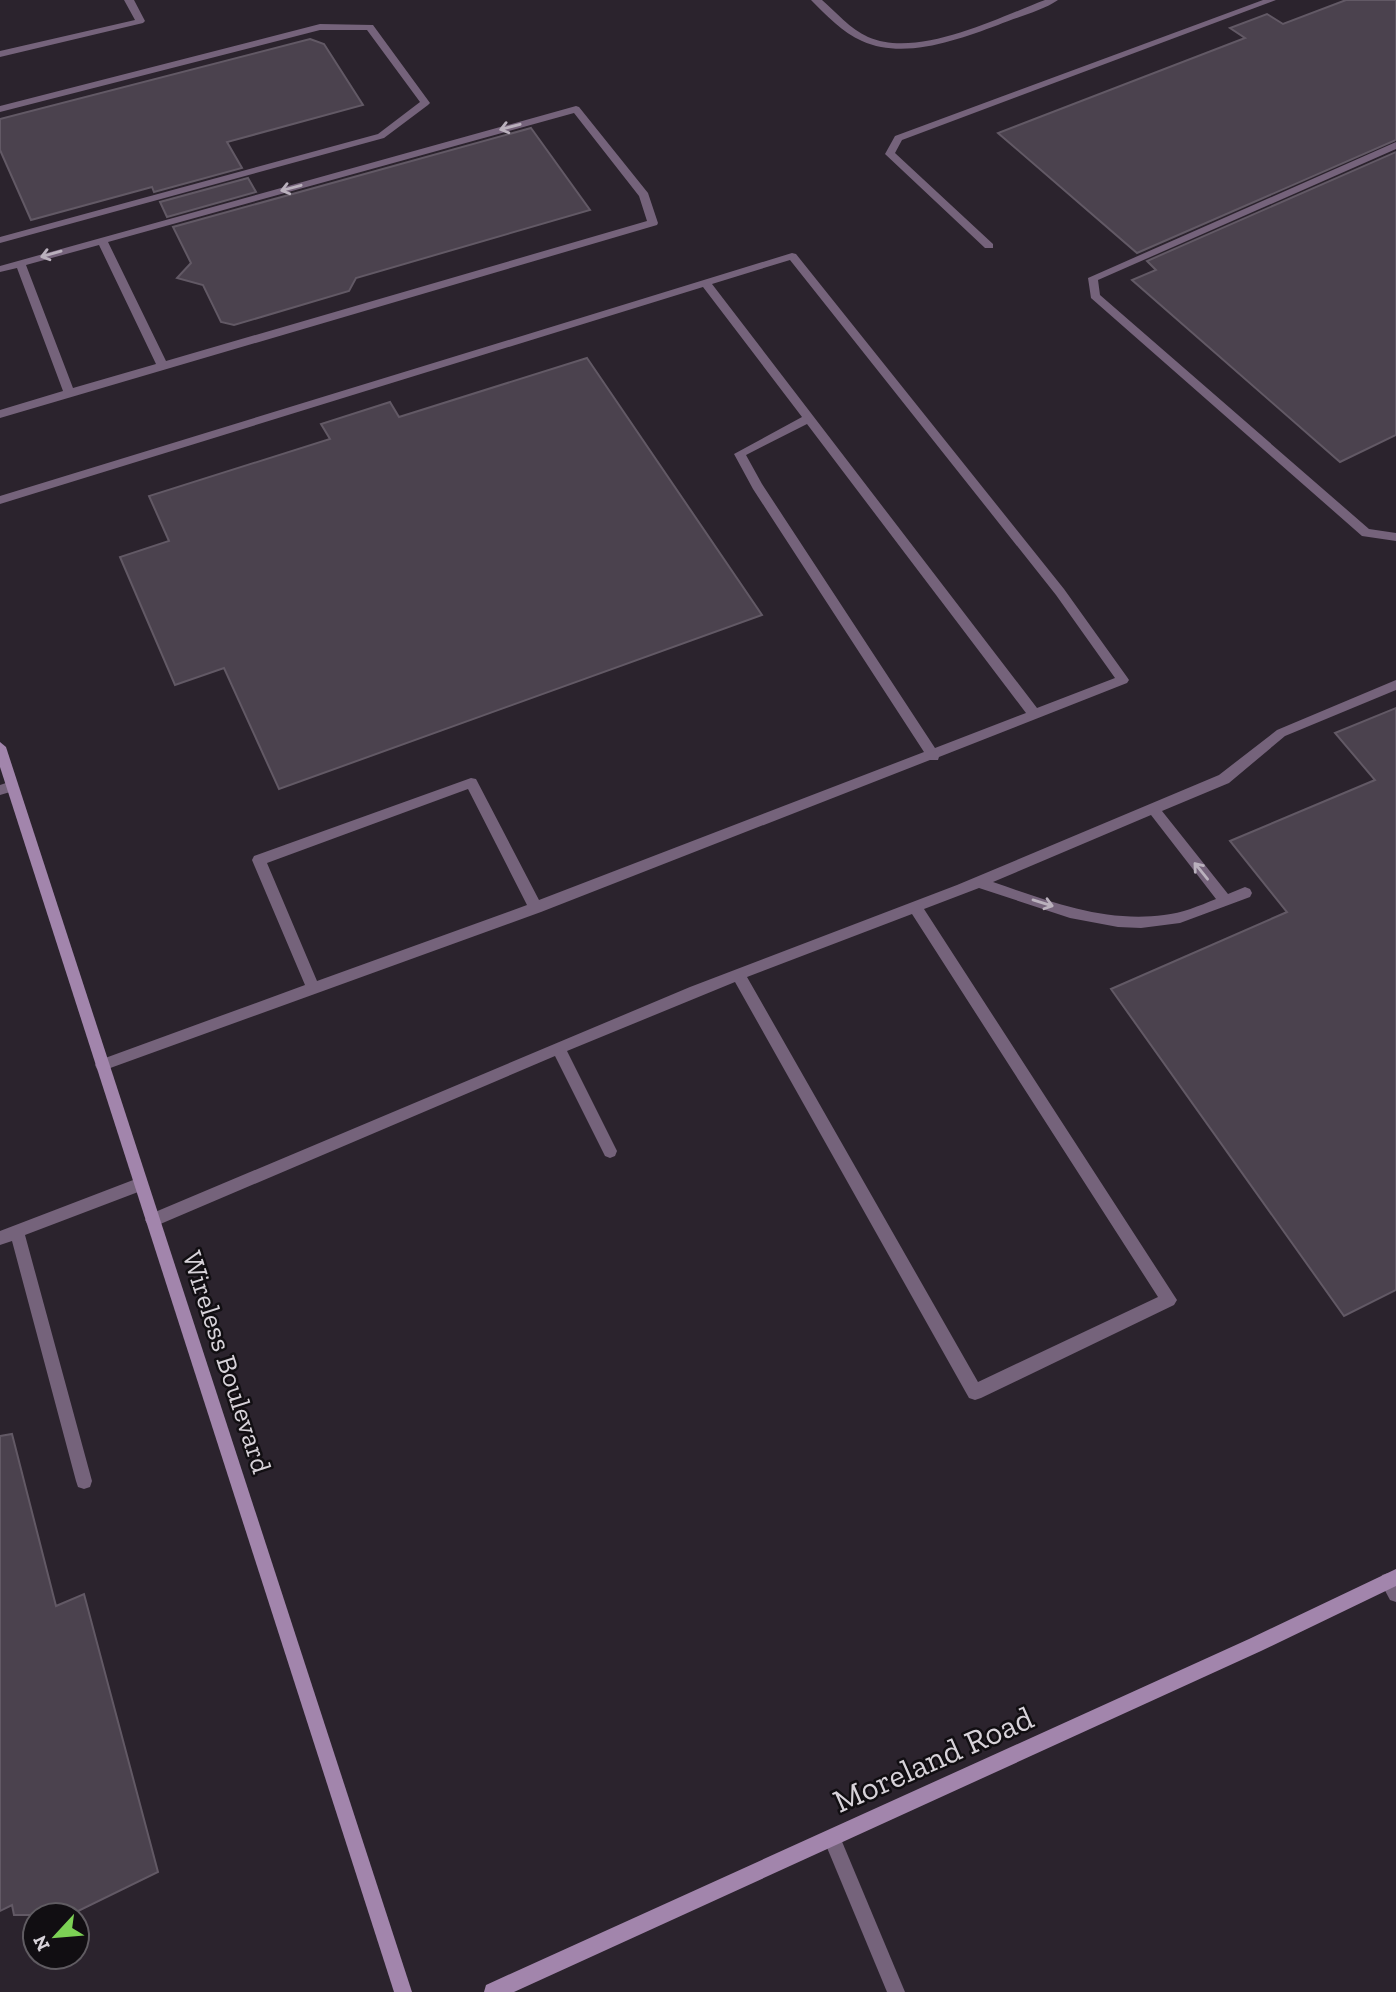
<svg xmlns="http://www.w3.org/2000/svg" width="1396" height="1992" font-family="'Zilla Slab',serif">
  <style>
    .building { fill: #4b424e; stroke: #625965; stroke-width: 2 }
    .lines { fill: none; stroke-linecap: round; stroke-linejoin: round }
    .lane { fill: #75637b; fill-rule: evenodd }
    .secondary { fill: #a285ac; fill-rule: evenodd }
    .oneway { stroke: #bab1bd }
    .labels { text-anchor: middle; dominant-baseline: central; stroke-width: 5; stroke-linejoin: round; paint-order: stroke }
    .street-label { font-size: 28px; fill: #d7d2d9; stroke: #110e12 }
    .near-street-label { font-size: 33px; fill: #d7d2d9; stroke: #110e12 }
  </style>
  <rect width="100%" height="100%" fill="#2b232d"/>
  <g class="building">
    <path d="M1346 0H1396V140L1137 253 998 133 1245 38 1230 28 1267 14 1283 24Z"/>
    <path d="M310 39 324 44 363 105 227 142 242 168 154 192 152 187 31 220 0 150V119Z"/>
    <path d="M531 128 590 210 356 278 349 291 234 325 221 322 203 285 177 278 191 263 173 227Z"/>
    <path d="M1396 152V435L1340 462 1132 280 1156 270 1147 261Z"/>
    <path d="M248 178 256 192 167 217 160 202Z"/>
    <path d="M587 358 762 615 279 789 224 668 175 685 120 557 169 541 149 496 330 439 321 424 390 402 399 417Z"/>
    <path d="M1396 708V1290L1344 1316 1111 989 1287 912 1230 841 1375 780 1335 733Z"/>
    <path d="M12 1434 56 1606 84 1594 158 1872 70 1915H14L12 1905 0 1911V1436Z"/>
  </g>
  <g class="lines">
    <g class="lane">
      <path d="M124 0H134L145 21 143 23 0 57V51L135 20Z"/>
      <path d="M811 0H822C836 12 850 29 868 37 918 59 997 18 1045 0H1058C1042 11 1017 17 998 25 957 40 904 60 862 41 843 33 825 14 811 0Z"/>
      <path d="M1263 0H1276L902 140 895 153 993 244V248H985L885 154 895 136Z"/>
      <path d="M320 24 373 25 430 103 428 105 384 138 0 243V237L378 134 420 102 367 30H320L0 112V106Z"/>
      <path d="M576 106 579 107 648 193 658 223 657 225 0 418V410L63 391 17 268 0 272V266ZM574 113 639 196 647 221 166 361 108 242ZM99 245 156 364 73 388 26 265Z"/>
      <path d="M1396 142V149L1098 280 1100 295 1369 529 1396 533V541L1362 536 1091 298 1088 278Z"/>
      <path d="M792 253 796 254 1064 589 1127 677 1129 680 1127 683 939 757 938 760H930L541 912 102 1071 97 1069 95 1065 97 1061 305 985 252 860 254 856 471 778 476 779 539 900 924 752 753 489 734 454 802 417 703 287 0 504V496ZM790 260 1056 595 1115 678 1037 708 712 284ZM807 424 1026 713 935 748 762 484 746 455ZM468 789 527 905 317 981 267 863Z"/>
      <path d="M1396 680V690L1285 736 1229 783 1162 811 1228 894 1245 887 1250 889 1252 893 1250 897 1180 923 1141 928 1118 927 1070 918 979 888 924 909 1177 1300 1174 1305 981 1398 975 1400 969 1398 735 982 567 1051 617 1151 615 1156 610 1158 605 1156 555 1056 158 1225 153 1227 148 1225 145 1220 148 1215 690 987 957 885 1219 775 1277 730ZM1151 815 1216 899C1199 906 1182 913 1164 915 1105 923 1048 901 993 882ZM912 914 1158 1297 978 1382 747 977Z"/>
      <path d="M12 781 18 786 17 790 0 795V785Z"/>
      <path d="M141 1177 146 1179 148 1184 146 1189 25 1235 92 1481 90 1487 84 1489 78 1487 76 1481 12 1241 0 1245V1231Z"/>
      <path d="M1388 1573 1396 1578V1602L1390 1600 1380 1581 1382 1575Z"/>
      <path d="M832 1829 838 1832 905 1992H887L823 1838 826 1832Z"/>
    </g>
    <g class="secondary">
      <path d="M0 742 6 747 412 1992H394L0 767Z"/>
      <path d="M1396 1569V1586L1261 1651 514 1992H484L486 1985 1249 1639Z"/>
    </g>
  </g>
  <defs><path id="oneway-shaft" d="M-6 0H5M1.5-3L5.5 0L1.5 3" fill="none" stroke-width="1.6" stroke-linecap="round" stroke-linejoin="round" transform="scale(1.75)"/></defs>
  <g class="oneway">
    <use href="#oneway-shaft" transform="translate(510 127) rotate(165)"/>
    <use href="#oneway-shaft" transform="translate(291 188) rotate(165)"/>
    <use href="#oneway-shaft" transform="translate(51 254) rotate(164)"/>
    <use href="#oneway-shaft" transform="translate(1201 871) rotate(-129)"/>
    <use href="#oneway-shaft" transform="translate(1043 903) rotate(17)"/>
  </g>
  <g class="labels">
    <g class="street-label">
      <text transform="translate(227 1362) rotate(72)">Wireless Boulevard</text>
    </g>
    <g class="near-street-label">
      <text transform="translate(933 1759) rotate(-24)">Moreland Road</text>
    </g>
  </g>
  <g transform="translate(56 1936) rotate(244)"><circle r="33" fill="#110e12" stroke="#605c62" stroke-width="2"/>
  <path d="M0-5L12 26L0 18L-12 26Z" fill="#7cd155"/>
  <text y="-10" font-size="19" font-weight="bold" text-anchor="middle" fill="#d7d2d9">N</text>
  </g>
</svg>
